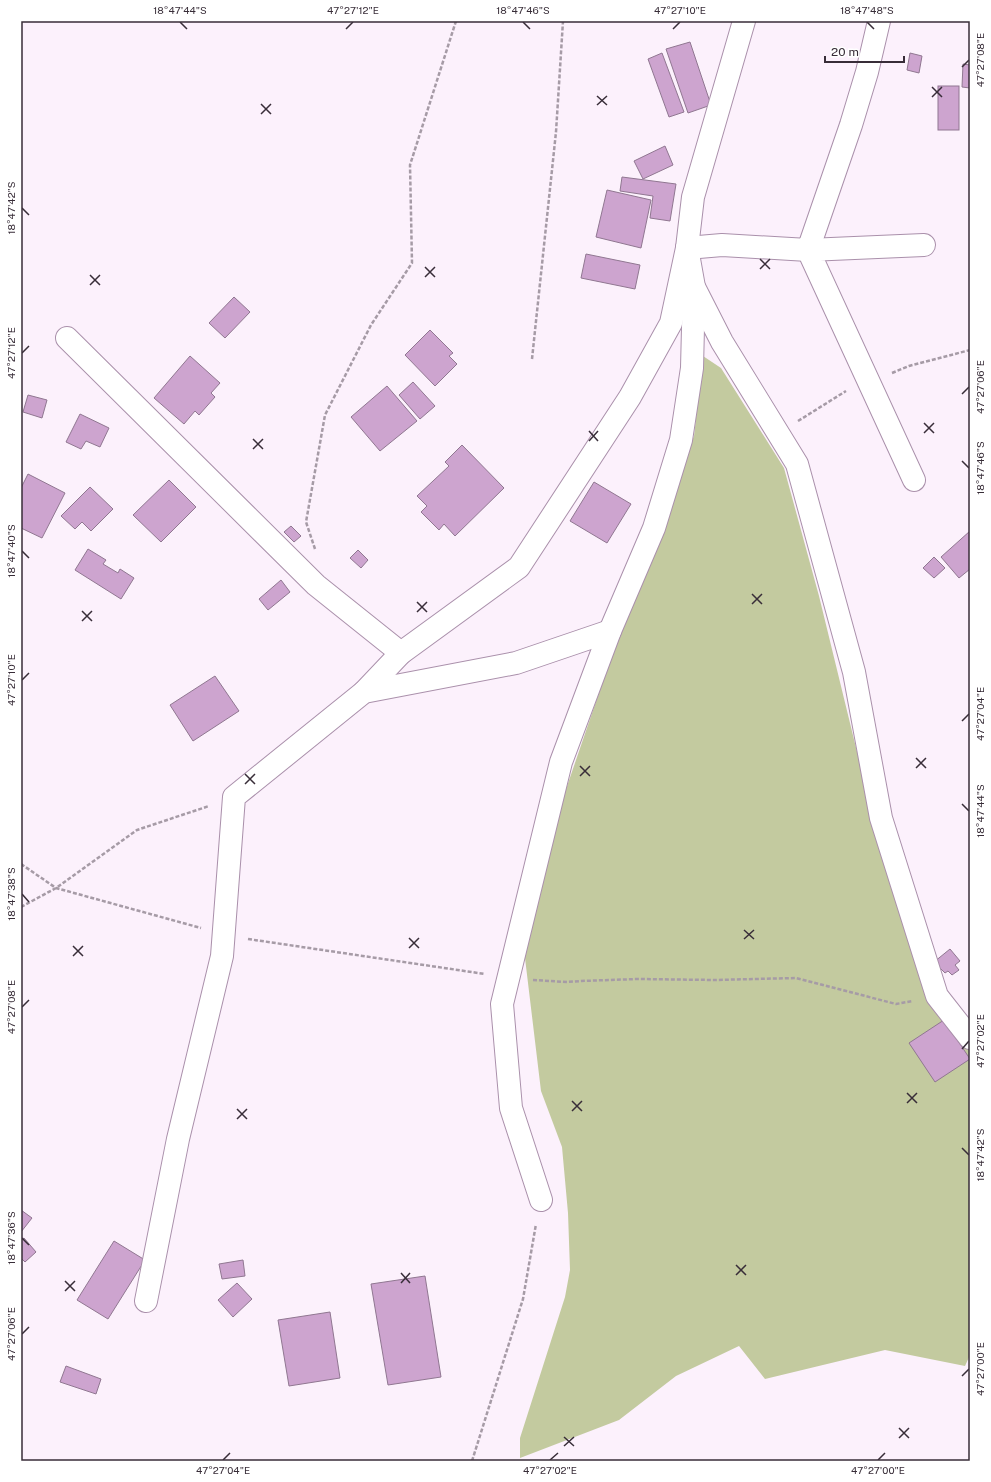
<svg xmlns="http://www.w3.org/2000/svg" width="991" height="1482" font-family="'Public Sans',sans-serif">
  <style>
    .green { fill: #c3ca9f }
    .building { fill: #cda4cf; stroke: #907791 }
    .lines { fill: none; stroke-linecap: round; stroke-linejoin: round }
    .minor-casing { stroke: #aa90ab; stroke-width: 24 }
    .path { stroke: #a69ba6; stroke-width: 2.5; stroke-dasharray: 4 2; stroke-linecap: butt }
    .minor { stroke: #fff; stroke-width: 22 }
    .ticks { fill: none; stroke: #382d38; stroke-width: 1.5 }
    .neatline { fill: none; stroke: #382d38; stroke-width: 1.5 }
    .ticks-label { font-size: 10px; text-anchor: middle; fill: #382d38 }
  </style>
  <rect width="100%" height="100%" fill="#fcf1fc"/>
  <path class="green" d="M703 356 721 368 784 468 819 596 870 805 930 995 970 1050V1355L965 1366 885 1350 765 1379 739 1346 676 1376 619 1420 520 1458V1438L565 1297 570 1270 568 1213 562 1147 541 1091 525 958 526 906 638 579 694 436Z"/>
  <g class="building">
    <path d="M690 42 711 105 688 113 666 49Z"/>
    <path d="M662 53 684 112 669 117 648 59Z"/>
    <path d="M910 53 922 56 919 73 907 70Z"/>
    <path d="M963 64 970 65V88L962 87Z"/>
    <rect x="938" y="86" width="21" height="44"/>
    <path d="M665 146 673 165 643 179 634 161Z"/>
    <path d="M622 177 676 184 670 221 650 218 653 196 620 191Z"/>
    <path d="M607 190 651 200 641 248 596 237Z"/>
    <path d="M586 254 640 265 635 289 581 278Z"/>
    <path d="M234 297 250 312 225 338 209 323Z"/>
    <path d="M430 330 453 353 449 356 457 364 435 386 405 355Z"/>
    <path d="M190 356 220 383 211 393 215 397 199 415 195 411 184 424 154 398Z"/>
    <path d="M413 382 435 406 420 419 399 395Z"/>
    <path d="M387 386 417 421 380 451 351 417Z"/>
    <path d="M28 395 47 400 42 418 23 412Z"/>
    <path d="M80 414 109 428 100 447 86 441 81 449 66 442Z"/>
    <path d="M462 445 504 488 455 536 444 524 439 530 421 512 427 506 417 496 449 466 445 462Z"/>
    <path d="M28 474 65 493 42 538 21 528V488Z"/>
    <path d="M169 480 196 507 161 542 133 515Z"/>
    <path d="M594 482 631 504 607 543 570 521Z"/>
    <path d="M90 487 113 509 91 531 82 522 75 529 61 516Z"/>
    <path d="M291 526 301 536 294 542 284 532Z"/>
    <path d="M970 531V569L959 578 941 557Z"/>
    <path d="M88 549 106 560 103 564 118 573 120 569 134 578 121 599 75 570Z"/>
    <path d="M358 550 368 560 361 568 350 558Z"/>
    <path d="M934 557 945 568 934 578 923 568Z"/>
    <path d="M281 580 290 592 268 610 259 599Z"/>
    <path d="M215 676 239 711 193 741 170 705Z"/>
    <path d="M950 949 960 961 955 965 959 970 952 975 948 971 945 973 934 962Z"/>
    <path d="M944 1020 970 1059 935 1082 909 1043Z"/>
    <path d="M21 1210 32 1218 21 1232Z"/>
    <path d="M24 1238 36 1252 25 1262 21 1258V1240Z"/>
    <path d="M114 1241 145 1260 108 1319 77 1300Z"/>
    <path d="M243 1260 245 1276 222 1279 219 1264Z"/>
    <path d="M425 1276 441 1377 388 1385 371 1284Z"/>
    <path d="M237 1283 252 1299 233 1317 218 1300Z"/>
    <path d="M330 1312 340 1378 289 1386 278 1320Z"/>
    <path d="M66 1366 101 1379 96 1394 60 1382Z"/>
  </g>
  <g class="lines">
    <defs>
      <g id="minor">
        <path d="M687 248 722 245 808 250 851 125 867 72 879 21"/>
        <path d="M695 289 722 342 797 464 854 672 881 818 937 996 970 1038"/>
        <path d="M67 338 316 585 401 653"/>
        <path d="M914 480 808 250 924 245"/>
        <path d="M364 692 401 653 519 567 630 397 671 323 687 248 693 197 744 21"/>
        <path d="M541 1200 511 1108 502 1004 561 762 610 631 654 528 681 440 692 368 694 287 687 248"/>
        <path d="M146 1301 178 1139 222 956 234 797 364 692 516 663 610 631"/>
      </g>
    </defs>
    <use href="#minor" class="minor-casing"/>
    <g class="path">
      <path d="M532 359 556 132 563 21"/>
      <path d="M892 373 909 366 970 350"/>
      <path d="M798 421 846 391"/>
      <path d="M315 549 306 522 325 415 371 325 412 263 410 165 456 21"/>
      <path d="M21 864 56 888 201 928"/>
      <path d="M21 907 56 888 137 830 209 806"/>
      <path d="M248 939 485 974"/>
      <path d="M533 980 567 982 581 981 638 979 715 980 796 978 896 1004 913 1001"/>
      <path d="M472 1461 523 1299 536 1224"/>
    </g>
    <use href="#minor" class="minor"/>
  </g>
  <path class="ticks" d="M180 22 187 29M523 22 530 29M867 22 874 29M346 29 353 22M673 29 680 22M962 67 969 60M932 87 942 97M597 96 607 105M932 97 942 87M261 104 271 114M597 105 607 96M261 114 271 104M22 208 29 215M760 259 770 269M425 267 435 277M760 269 770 259M90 275 100 285M425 277 435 267M90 285 100 275M22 353 29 346M962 394 969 387M924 423 934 433M589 431 598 441M924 433 934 423M253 439 263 449M589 441 598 431M253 449 263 439M962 461 969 468M22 551 29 558M752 594 762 604M417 602 427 612M752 604 762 594M82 611 92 621M417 612 427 602M82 621 92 611M22 680 29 673M962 721 969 714M916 758 926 768M580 766 590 776M916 768 926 758M245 774 255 784M580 776 590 766M245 784 255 774M962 804 969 811M22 894 29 902M744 930 754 939M409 938 419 948M744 939 754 930M73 946 83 956M409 948 419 938M73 956 83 946M22 1007 29 1000M962 1049 969 1041M907 1093 917 1103M572 1101 582 1111M907 1103 917 1093M237 1109 247 1119M572 1111 582 1101M237 1119 247 1109M962 1148 969 1155M22 1238 29 1245M736 1265 746 1275M401 1273 410 1283M736 1275 746 1265M65 1281 75 1291M401 1283 410 1273M65 1291 75 1281M22 1334 29 1327M962 1376 969 1369M899 1428 909 1438M564 1437 574 1446M899 1438 909 1428M564 1446 574 1437M223 1460 230 1453M550 1460 558 1453M878 1460 885 1453"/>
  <rect width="991" height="1482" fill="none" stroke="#ffffff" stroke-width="44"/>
  <path d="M825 56v6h79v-6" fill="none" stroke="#382d38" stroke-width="2"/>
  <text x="831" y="56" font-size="12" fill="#382d38" stroke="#ffffff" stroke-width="3" paint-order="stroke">20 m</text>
  <rect x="22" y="22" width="947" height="1438" class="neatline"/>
  <g class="ticks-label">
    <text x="180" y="14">18°47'44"S</text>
    <text x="353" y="14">47°27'12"E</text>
    <text x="523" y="14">18°47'46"S</text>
    <text x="680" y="14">47°27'10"E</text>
    <text x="867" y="14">18°47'48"S</text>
    <text transform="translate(980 60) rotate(-90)" y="4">47°27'08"E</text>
    <text transform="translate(11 208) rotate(-90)" y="4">18°47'42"S</text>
    <text transform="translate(11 353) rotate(-90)" y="4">47°27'12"E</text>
    <text transform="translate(980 387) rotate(-90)" y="4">47°27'06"E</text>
    <text transform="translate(980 468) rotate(-90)" y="4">18°47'46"S</text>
    <text transform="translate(11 551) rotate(-90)" y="4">18°47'40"S</text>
    <text transform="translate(11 680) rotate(-90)" y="4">47°27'10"E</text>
    <text transform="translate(980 714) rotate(-90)" y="4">47°27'04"E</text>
    <text transform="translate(980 811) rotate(-90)" y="4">18°47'44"S</text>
    <text transform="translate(11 894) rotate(-90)" y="4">18°47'38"S</text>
    <text transform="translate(11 1007) rotate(-90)" y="4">47°27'08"E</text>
    <text transform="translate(980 1041) rotate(-90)" y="4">47°27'02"E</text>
    <text transform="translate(980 1155) rotate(-90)" y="4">18°47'42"S</text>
    <text transform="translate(11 1238) rotate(-90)" y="4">18°47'36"S</text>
    <text transform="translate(11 1334) rotate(-90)" y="4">47°27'06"E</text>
    <text transform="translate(980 1369) rotate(-90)" y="4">47°27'00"E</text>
    <text x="223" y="1474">47°27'04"E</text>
    <text x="550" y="1474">47°27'02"E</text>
    <text x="878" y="1474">47°27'00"E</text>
  </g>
</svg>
